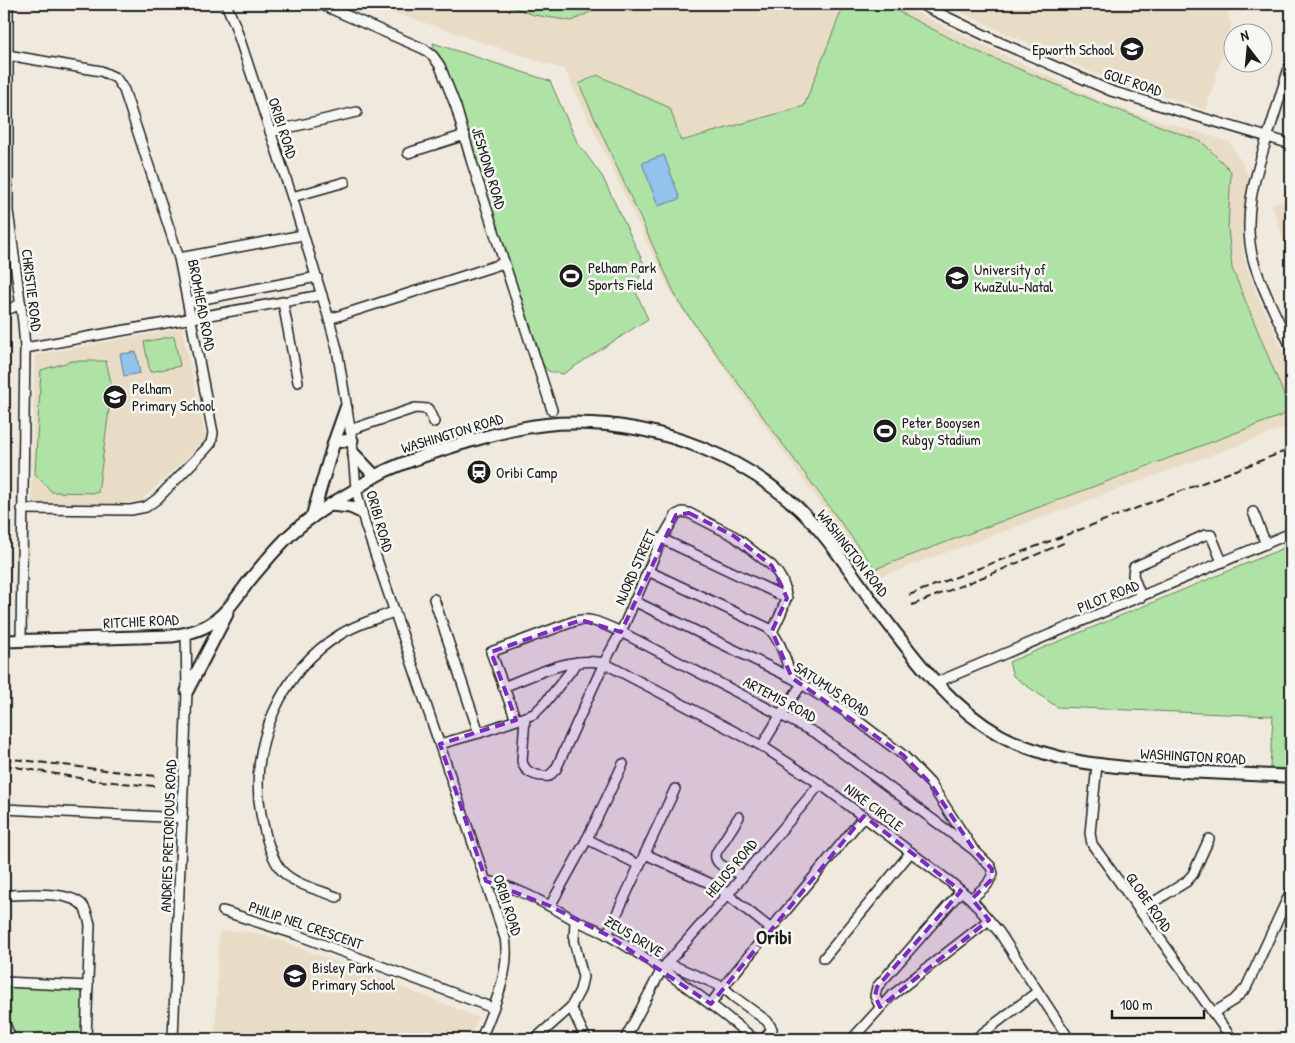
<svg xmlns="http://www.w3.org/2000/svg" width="1295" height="1043" font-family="'Patrick Hand',sans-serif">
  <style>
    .built { fill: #e9dcc6 }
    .green { fill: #aee3a5; stroke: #658060 }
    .water { fill: #91c3ed; stroke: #628099 }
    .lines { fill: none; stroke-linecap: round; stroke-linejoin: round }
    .minor-casing { stroke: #1c1c1c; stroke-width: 12 }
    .major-casing { stroke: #1c1c1c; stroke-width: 15 }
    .minor { stroke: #f6f6f2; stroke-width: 9 }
    .major { stroke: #f6f6f2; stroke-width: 11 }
    .rail { stroke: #1c1c1c; stroke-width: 2; stroke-dasharray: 8 4; stroke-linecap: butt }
    .marked { fill: #7b2cbf; fill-opacity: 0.2; stroke: #7b2cbf; stroke-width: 4; stroke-dasharray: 10 6; stroke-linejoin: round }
    .labels { text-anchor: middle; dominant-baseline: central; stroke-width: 5; stroke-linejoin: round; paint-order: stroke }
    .poi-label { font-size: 15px; fill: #1c1c1c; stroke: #f6f6f2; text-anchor: start }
    .street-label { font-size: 15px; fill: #1c1c1c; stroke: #f6f6f2 }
    .district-label { font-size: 20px; font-weight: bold; fill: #1c1c1c; stroke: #f6f6f2 }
  </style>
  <rect width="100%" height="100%" fill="#f0eade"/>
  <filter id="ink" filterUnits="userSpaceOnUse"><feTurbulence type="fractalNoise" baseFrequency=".02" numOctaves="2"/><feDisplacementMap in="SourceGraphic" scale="10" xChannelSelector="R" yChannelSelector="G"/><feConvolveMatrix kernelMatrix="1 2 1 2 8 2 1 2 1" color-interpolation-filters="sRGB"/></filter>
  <g filter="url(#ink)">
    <g class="built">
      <path d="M368 4H899L983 45 1099 100 1131 112 1230 142 1250 178 1244 210 1242 235 1245 262 1257 294 1291 369V426L874 579 673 297 565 70Z"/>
      <path d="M943 4H1226L1231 26 1206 110 1090 72Z"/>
      <path d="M1291 198V264L1272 204Z"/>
      <path d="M182 328 206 439 139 503 31 506 35 355Z"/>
      <path d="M243 931 267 935 478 1017 470 1039H215L219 932Z"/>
    </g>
    <g class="green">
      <path d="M504 4H606L572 21 534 15Z"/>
      <path d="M844 4H884L967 47 1100 103 1202 142 1231 171 1228 228 1232 268 1291 412 875 569 679 303 579 84 597 75 670 108 681 141 804 106Z"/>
      <path d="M433 43 550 81 577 142 602 176 645 266 634 288 648 319 563 374 548 371 525 339 482 204Z"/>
      <path d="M174 336 180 366 150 372 144 342Z"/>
      <path d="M72 361H106L112 387 98 493 52 492 35 474 41 370Z"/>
      <path d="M1291 545V769L1270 768 1273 716 1057 707 1013 676 1009 662Z"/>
      <path d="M5 987 69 989 81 992 83 995 81 1039H14L4 1014V988Z"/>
    </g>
    <g class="water">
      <path d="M664 155 680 199 658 206 642 163Z"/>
      <path d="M136 352 140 373 124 376 120 354Z"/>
    </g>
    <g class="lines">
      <defs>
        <g id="minor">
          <path d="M8 4V211L23 322 25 348 21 640"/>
          <path d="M226 4 235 25 292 197 329 319 337 349 352 440 356 489 365 524 505 938C511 973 493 1008 481 1039"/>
          <path d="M320 4 424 49 433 56 440 66 456 107 472 163 552 410"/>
          <path d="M920 4 999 42 1111 91 1291 144"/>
          <path d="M7 55 101 71 116 78 124 90 179 258 213 433 211 443 204 451 157 499 146 507 131 510 22 509"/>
          <path d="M1291 62C1283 86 1276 111 1268 135 1255 176 1242 216 1253 259 1260 286 1279 321 1291 347"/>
          <path d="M270 132 357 112"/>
          <path d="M408 153 465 135"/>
          <path d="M292 197 345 182"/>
          <path d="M179 258 303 235"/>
          <path d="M188 302 317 277"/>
          <path d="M283 303 298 382"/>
          <path d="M4 311 21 304"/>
          <path d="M329 319 504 263"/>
          <path d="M25 348 322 295"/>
          <path d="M350 430 415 408 428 409 434 422"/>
          <path d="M1253 512 1266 544"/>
          <path d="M662 539 787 598"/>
          <path d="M648 571 768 628C781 639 786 662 792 678"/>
          <path d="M1141 597 1133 575 1134 567 1205 535H1211L1222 562"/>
          <path d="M434 599 479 733"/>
          <path d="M634 601 792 678 849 714 903 755 930 783 971 846"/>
          <path d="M935 683 1291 533"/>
          <path d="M503 687C535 675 569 656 604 663L762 746 820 784 949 881 971 899 999 932 1069 1039"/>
          <path d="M525 717 522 761C524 773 538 777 549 776L556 769 604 663 621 632 662 539 676 515 682 512 689 513 734 536 772 566C795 591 785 605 772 632"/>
          <path d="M516 720 491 652 575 621C591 616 606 626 621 632L817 734 974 850 991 867 993 874 987 885 971 899"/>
          <path d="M440 744 479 733 534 714 544 704 578 662"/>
          <path d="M762 746 781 714 802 684"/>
          <path d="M1097 765 1090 833 1092 844 1232 1039"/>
          <path d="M4 809 183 818"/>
          <path d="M739 817 716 853C713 866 732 870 742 875"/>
          <path d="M587 839 639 865"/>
          <path d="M645 854 718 887 771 929"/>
          <path d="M486 881C516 886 546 904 573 919 585 925 597 929 608 935 660 965 708 1001 754 1039"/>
          <path d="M4 895C23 895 70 890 83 906 87 911 88 918 90 924L86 1039"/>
          <path d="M337 897C320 890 295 885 282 871 271 859 264 830 261 814 248 747 281 670 341 634 357 624 376 619 393 612"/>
          <path d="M550 906 587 839 623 764"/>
          <path d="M223 911 295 934 493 1008"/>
          <path d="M1139 911 1186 882 1193 874 1209 839"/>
          <path d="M575 920 574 941 583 977 580 990 571 1007 586 1039"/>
          <path d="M607 935 675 789"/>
          <path d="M824 958 911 852"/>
          <path d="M667 963 723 987 734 997 767 1021 772 1029 764 1039"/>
          <path d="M4 982 88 986"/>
          <path d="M711 1004 723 987 864 816"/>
          <path d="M880 1007 875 996 877 987 961 891"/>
          <path d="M1213 1013 1234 1000 1246 988 1291 891"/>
          <path d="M4 1021 11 1039"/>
          <path d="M173 1039 187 691 186 633"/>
          <path d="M535 1039 571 1007"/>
          <path d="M625 1039 662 969 728 894 820 784"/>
          <path d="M852 1039 891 996 989 920"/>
          <path d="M975 1039 1037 992"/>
        </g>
        <g id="major">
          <path d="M334 442 352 440"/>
          <path d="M354 454 375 476"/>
          <path d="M330 505 350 507 361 512"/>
          <path d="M312 517 334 442 346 408"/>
          <path d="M4 641 172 636C216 630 225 613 249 581 263 564 277 547 293 532 311 516 332 503 353 491 362 485 371 478 381 473 408 460 438 451 467 442 501 432 536 423 571 423 660 422 753 458 814 524 839 552 859 584 881 614 916 660 949 706 1000 735 1054 764 1113 767 1173 771 1210 773 1248 774 1285 776L1291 774"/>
          <path d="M187 691 227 614"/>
        </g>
      </defs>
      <use href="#minor" class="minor-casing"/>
      <use href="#major" class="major-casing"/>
      <use href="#minor" class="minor"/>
      <use href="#major" class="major"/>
      <g class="rail">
        <path d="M909 595 1291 449"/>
        <path d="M912 605 1001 570 1066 542"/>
        <path d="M4 758 155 776"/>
        <path d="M4 765 91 780 154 786"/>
      </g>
    </g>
  </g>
  <path class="marked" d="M689 513 734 536 772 566 787 598 772 631 792 678 903 755 930 783 974 850 992 869 991 880 972 899 989 920 880 1007 875 996 877 987 961 891 864 816 711 1004 607 935 550 906 486 881 440 744 516 720 491 652 581 620 621 632 676 515Z"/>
  <defs>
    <symbol id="school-disc" viewBox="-11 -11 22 22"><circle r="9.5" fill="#1c1c1c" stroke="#f6f6f2"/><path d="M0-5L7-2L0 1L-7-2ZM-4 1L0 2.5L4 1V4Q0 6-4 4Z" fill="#fff"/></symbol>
    <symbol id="stadium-disc" viewBox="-11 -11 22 22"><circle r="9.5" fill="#1c1c1c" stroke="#f6f6f2"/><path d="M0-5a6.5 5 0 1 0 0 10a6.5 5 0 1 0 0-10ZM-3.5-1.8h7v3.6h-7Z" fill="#fff"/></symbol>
    <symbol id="university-disc" viewBox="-11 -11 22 22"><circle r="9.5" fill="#1c1c1c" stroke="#f6f6f2"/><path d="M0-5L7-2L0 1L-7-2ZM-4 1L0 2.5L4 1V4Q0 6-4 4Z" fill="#fff"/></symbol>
    <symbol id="station-disc" viewBox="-11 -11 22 22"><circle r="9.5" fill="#1c1c1c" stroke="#f6f6f2"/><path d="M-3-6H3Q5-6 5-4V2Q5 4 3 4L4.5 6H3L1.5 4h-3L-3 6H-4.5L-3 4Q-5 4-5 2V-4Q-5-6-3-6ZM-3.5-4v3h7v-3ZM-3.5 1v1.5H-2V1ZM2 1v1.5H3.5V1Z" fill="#fff"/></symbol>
  </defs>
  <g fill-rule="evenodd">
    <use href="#school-disc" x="1118" y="35" width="28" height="28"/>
    <use href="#stadium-disc" x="557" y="262" width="28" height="28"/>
    <use href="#university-disc" x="943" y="264" width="28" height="28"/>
    <use href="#school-disc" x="101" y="383" width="28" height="28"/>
    <use href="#stadium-disc" x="871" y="417" width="28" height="28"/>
    <use href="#station-disc" x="465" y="458" width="28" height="28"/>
    <use href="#school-disc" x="281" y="962" width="28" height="28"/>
  </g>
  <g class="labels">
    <g class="poi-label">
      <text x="1114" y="49" text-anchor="end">Epworth School</text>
      <text x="588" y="267">Pelham Park<tspan x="588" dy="17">Sports Field</tspan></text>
      <text x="974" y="269">University of<tspan x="974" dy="17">KwaZulu-Natal</tspan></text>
      <text x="132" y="388">Pelham<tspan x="132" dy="17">Primary School</tspan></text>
      <text x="902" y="422">Peter Booysen<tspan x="902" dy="17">Rubgy Stadium</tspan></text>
      <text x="496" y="472">Oribi Camp</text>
      <text x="312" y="967">Bisley Park<tspan x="312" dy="17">Primary School</tspan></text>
    </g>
    <g class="street-label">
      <text transform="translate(1133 82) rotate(18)">GOLF ROAD</text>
      <text transform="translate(283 128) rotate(72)">ORIBI ROAD</text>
      <text transform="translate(489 168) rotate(73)">JESMOND ROAD</text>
      <text transform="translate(32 290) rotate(83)">CHRISTIE ROAD</text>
      <text transform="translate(202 305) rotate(79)">BROMHEAD ROAD</text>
      <text transform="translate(452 433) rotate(-17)">WASHINGTON ROAD</text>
      <text transform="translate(380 521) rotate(74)">ORIBI ROAD</text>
      <text transform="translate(853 553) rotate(52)">WASHINGTON ROAD</text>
      <text transform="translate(635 567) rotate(-66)">NJORD STREET</text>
      <text transform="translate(1108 596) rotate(-22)">PILOT ROAD</text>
      <text transform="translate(141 621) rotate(-3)">RITCHIE ROAD</text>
      <text transform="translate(832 689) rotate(33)">SATUMUS ROAD</text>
      <text transform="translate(780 699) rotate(28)">ARTEMIS ROAD</text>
      <text transform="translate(1193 756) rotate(3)">WASHINGTON ROAD</text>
      <text transform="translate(874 807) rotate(37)">NIKE CIRCLE</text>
      <text transform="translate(168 836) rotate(-88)">ANDRIES PRETORIOUS ROAD</text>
      <text transform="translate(731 868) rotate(-50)">HELIOS ROAD</text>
      <text transform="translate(1149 902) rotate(55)">GLOBE ROAD</text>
      <text transform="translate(508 905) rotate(72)">ORIBI ROAD</text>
      <text transform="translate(306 925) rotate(19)">PHILIP NEL CRESCENT</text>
      <text transform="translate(634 936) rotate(31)">ZEUS DRIVE</text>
    </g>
    <g class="district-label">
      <text x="774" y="936">Oribi</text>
    </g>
  </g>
  <rect width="1295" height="1043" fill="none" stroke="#f6f6f2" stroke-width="20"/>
  <rect x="10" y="10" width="1275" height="1023" fill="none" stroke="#1c1c1c" stroke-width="2" filter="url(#ink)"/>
  <g transform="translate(1248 48) rotate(344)"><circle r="24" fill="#f6f6f2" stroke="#9f9f9c"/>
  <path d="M0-4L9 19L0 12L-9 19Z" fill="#1c1c1c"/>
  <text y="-8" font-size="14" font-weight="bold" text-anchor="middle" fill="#1c1c1c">N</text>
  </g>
  <path d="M1112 1010v8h92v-8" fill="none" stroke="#1c1c1c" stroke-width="2.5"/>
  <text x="1120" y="1010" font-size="15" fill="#1c1c1c" stroke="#f6f6f2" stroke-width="4" paint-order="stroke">100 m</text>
</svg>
